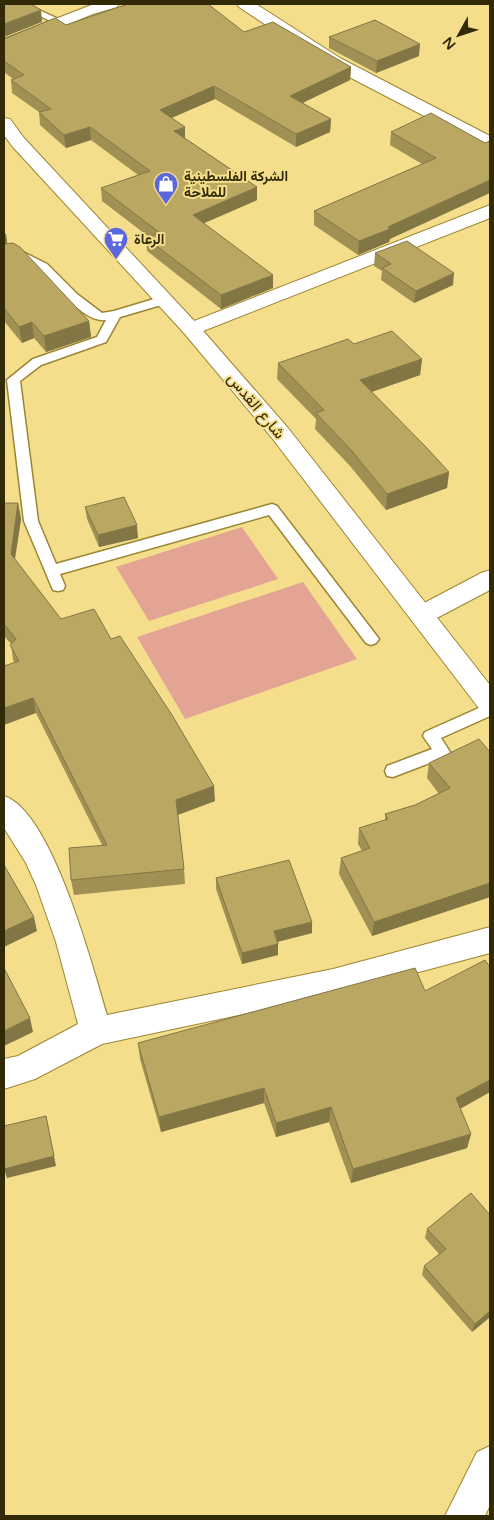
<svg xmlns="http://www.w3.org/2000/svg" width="494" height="1520" font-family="'Varela Round',Vazirmatn,sans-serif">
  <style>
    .green { fill: #e3a494 }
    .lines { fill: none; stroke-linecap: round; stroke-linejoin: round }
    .lane-casing { stroke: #9b8633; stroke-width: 3 }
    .street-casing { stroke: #9b8633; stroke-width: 2 }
    .secondary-casing { stroke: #9b8633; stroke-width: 2 }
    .lane { fill: #fff; fill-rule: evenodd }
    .street { fill: #fff; fill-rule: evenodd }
    .secondary { fill: #fff; fill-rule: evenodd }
    .wall { fill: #a09054 }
    .shaded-wall { fill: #827645 }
    .building { fill: #baa862; stroke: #827645 }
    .labels { text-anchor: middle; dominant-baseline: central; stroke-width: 4; stroke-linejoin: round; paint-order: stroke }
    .far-poi-label { font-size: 14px; font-weight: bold; fill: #322906; stroke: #f4de8c; text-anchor: start }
    .street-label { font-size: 16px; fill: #322906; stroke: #f4de8c }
  </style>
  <rect width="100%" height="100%" fill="#f4de8c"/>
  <g class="green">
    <path d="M242 527 278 579 149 621 116 567Z"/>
    <path d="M303 582 357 659 185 719 137 637Z"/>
  </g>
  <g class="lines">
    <defs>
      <g id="lane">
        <path d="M14 4H26L65 22 63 24H57Z"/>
        <path d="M17 249 47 264 77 294 102 313 114 311 164 296 170 300 168 303 120 317 106 342 41 365 20 381 38 521 56 564 272 504 277 506 376 635 379 639 376 643 371 645 366 643 269 515 60 574 65 586 63 590 58 591 53 590 24 521 7 380 33 359 97 337 106 320C82 323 57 284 39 270 33 265 23 261 15 257L4 259V253Z"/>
        <path d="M490 703V716L441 738 450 752 448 756 393 777 387 776 385 771 387 766 432 749 423 736 425 732Z"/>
      </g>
      <g id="street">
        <path d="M94 4H119L117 7 93 14 4 50V39Z"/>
        <path d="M237 4H256L340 58 490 136V148L484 147 328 66 239 7Z"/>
        <path d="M490 205V218L198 333 191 335 184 333 181 329 184 325Z"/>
        <path d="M490 570V590L431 621 422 624 413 621 409 615 413 609 481 573Z"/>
        <path d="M4 796C52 811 93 968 107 1015L333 969 490 927V953L333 995 102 1044 35 1079 4 1089V1059L18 1056 78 1024 56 942 36 885 26 863 4 828Z"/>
        <path d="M490 1446V1505L485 1516H445L477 1452Z"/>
      </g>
      <path id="secondary" d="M4 118 10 119 24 138 198 325 288 428 490 685V714L481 711 272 438 184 333 12 146 4 135Z"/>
    </defs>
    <use href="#lane" class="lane-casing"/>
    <use href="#street" class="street-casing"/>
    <use href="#secondary" class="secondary-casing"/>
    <use href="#lane" class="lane"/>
    <use href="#street" class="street"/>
    <use href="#secondary" class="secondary"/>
  </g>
  <g class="wall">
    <path d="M66 25 244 32 351 67 350 80 302 103 331 119 330 132 296 147 215 99 171 118 185 138 257 187V200L204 223 273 288 221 309 147 251 146 238 149 237 102 201 101 188 138 175 91 140 66 148 40 125 39 112 12 93 11 80 13 79 4 72V39Z"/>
    <path d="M329 37 419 56 376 73 329 48Z"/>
    <path d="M391 132 485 143 390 239 389 242 358 255 314 225V211L422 164 390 145Z"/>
    <path d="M4 232 6 234 7 244 89 321 91 337 46 352 34 338 22 343 4 321Z"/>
    <path d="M375 253 453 285 414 303 381 280 382 271 374 266Z"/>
    <path d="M354 344 422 359 420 375 372 392 449 472 447 488 386 510 350 466 315 429 316 419 277 379 278 363Z"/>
    <path d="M4 503H18L21 519 15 559 61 619 111 639 215 801 178 815 184 869 185 884 74 895 71 880 102 845 36 713 13 660 11 644 4 636Z"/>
    <path d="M85 507 138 538 99 547 87 519Z"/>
    <path d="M490 752V897L372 936 339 874 341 858 362 851 358 844 359 828 385 821V814L415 805 439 794 427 778 429 763Z"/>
    <path d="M216 878 312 933 277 942 278 944V955L242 964 216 889Z"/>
    <path d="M490 967V1092L460 1109 471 1134 467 1148 351 1183 329 1122 276 1137 264 1103 161 1132 140 1059 138 1043 425 991Z"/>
    <path d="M471 1193 490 1317 472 1332 422 1275 424 1266 439 1254 425 1238 427 1229Z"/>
  </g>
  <g class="shaded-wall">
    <path d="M41 10 42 22 4 37V24Z"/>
    <path d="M420 44 419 56 376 73 377 61Z"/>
    <path d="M351 67 350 80 290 109V96Z"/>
    <path d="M214 86 215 99 160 123V110Z"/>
    <path d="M331 119 330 132 296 147V134Z"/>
    <path d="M90 127 91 140 66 148 64 135Z"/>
    <path d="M185 127V140L174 131Z"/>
    <path d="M490 180V193L390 239 389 242 358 255 359 241 388 227Z"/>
    <path d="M257 187V200L193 228V215Z"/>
    <path d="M6 234 8 250 4 251V235Z"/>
    <path d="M454 273 453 285 414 303 416 291Z"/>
    <path d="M273 275V288L221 309V295Z"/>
    <path d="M89 321 91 337 46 352 44 336Z"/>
    <path d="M32 322 34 338 22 343 19 327Z"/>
    <path d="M422 359 420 375 359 396 360 380Z"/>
    <path d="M449 472 447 488 386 510 387 494Z"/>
    <path d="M18 503 21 519 13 570 11 554Z"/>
    <path d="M137 525 138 538 99 547 98 535Z"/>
    <path d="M33 698 36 713 4 725V708Z"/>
    <path d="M214 786 215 801 177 815 176 800Z"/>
    <path d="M490 883V897L372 936 374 922Z"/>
    <path d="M34 917 37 931 4 947V931Z"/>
    <path d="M312 922V933L273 943 274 931Z"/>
    <path d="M278 944V955L242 964V953Z"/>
    <path d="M30 1018 33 1032 4 1046V1031Z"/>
    <path d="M490 1080V1092L452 1113 456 1098Z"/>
    <path d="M264 1088V1103L161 1132 159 1117Z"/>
    <path d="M331 1107 329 1122 276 1137V1123Z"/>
    <path d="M46 1116 56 1166 7 1178 4 1169Z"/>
    <path d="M471 1134 467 1148 351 1183 353 1169Z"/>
    <path d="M490 1311V1317L472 1332 475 1324Z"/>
  </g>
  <g class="building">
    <path d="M4 4H31L41 10 4 24Z"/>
    <path d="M128 4H208L244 32 273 22 351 67 290 96 331 119 296 134 214 86 160 110 185 127 174 131 257 187 193 215 273 275 221 295 146 238 160 233 101 188 150 171 90 127 64 135 39 112 51 109 11 80 24 75 4 61V39L55 18 66 25Z"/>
    <path d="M375 20 420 44 377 61 329 37Z"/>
    <path d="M431 113 485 143 490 141V180L388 227 390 229 359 241 314 211 436 158 391 132Z"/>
    <path d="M407 241 454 273 416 291 382 268 391 264 375 253Z"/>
    <path d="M13 243 20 247 89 321 44 336 32 322 19 327 4 308V244Z"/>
    <path d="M392 331 422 359 360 380 426 447 449 472 387 494 351 450 316 413 324 410 278 363 348 339 354 344Z"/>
    <path d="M124 497 137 525 98 535 85 507Z"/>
    <path d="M4 503H18L11 554 61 619 94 609 111 639 120 636 172 715 214 786 176 800 184 869 71 880 69 848 107 845 33 698 4 708V666L19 661 10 645 16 639 4 624Z"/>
    <path d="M479 739 490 752V883L374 922 341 858 370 848 359 828 388 819 385 814 415 805 450 788 429 763Z"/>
    <path d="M289 860 312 922 274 931 278 944 242 953 216 878Z"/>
    <path d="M4 865 34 917 4 931Z"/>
    <path d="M485 960 490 967V1080L456 1098 471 1134 353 1169 331 1107 276 1123 264 1088 159 1117 138 1043 415 968 425 991Z"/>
    <path d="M4 968 30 1018 4 1031Z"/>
    <path d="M46 1116 54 1156 4 1169V1126Z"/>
    <path d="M471 1193 490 1215V1311L475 1324 424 1266 446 1249 427 1229Z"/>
  </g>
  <defs>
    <symbol id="shop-pin" viewBox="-11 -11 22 30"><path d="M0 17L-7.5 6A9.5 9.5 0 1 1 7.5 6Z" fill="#5b67df" stroke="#f4de8c"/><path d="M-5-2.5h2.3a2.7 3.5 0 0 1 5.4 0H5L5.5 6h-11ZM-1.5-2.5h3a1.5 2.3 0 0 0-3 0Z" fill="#fff"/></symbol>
    <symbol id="supermarket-pin" viewBox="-11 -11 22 30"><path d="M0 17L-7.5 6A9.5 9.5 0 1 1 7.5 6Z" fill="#5b67df" stroke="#f4de8c"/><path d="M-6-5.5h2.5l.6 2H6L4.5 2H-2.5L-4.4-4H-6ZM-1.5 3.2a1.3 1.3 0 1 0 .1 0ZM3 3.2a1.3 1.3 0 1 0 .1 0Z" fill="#fff"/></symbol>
  </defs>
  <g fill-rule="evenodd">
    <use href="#shop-pin" x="152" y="170" width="28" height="38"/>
    <use href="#supermarket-pin" x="102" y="225" width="28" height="38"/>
  </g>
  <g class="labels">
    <g class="far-poi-label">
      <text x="184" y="176">الشركة الفلسطينية<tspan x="184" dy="16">للملاحة</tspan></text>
      <text x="134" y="239">الرعاة</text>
    </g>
    <g class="street-label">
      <text transform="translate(256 406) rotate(50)">شارع القدس</text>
    </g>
  </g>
  <rect width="494" height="1520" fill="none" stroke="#322906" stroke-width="10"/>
  <g transform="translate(459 35) rotate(230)" stroke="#f4de8c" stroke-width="4" paint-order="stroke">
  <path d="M0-4L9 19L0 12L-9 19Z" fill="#322906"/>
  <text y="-8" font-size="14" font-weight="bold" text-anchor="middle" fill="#322906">N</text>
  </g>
</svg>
